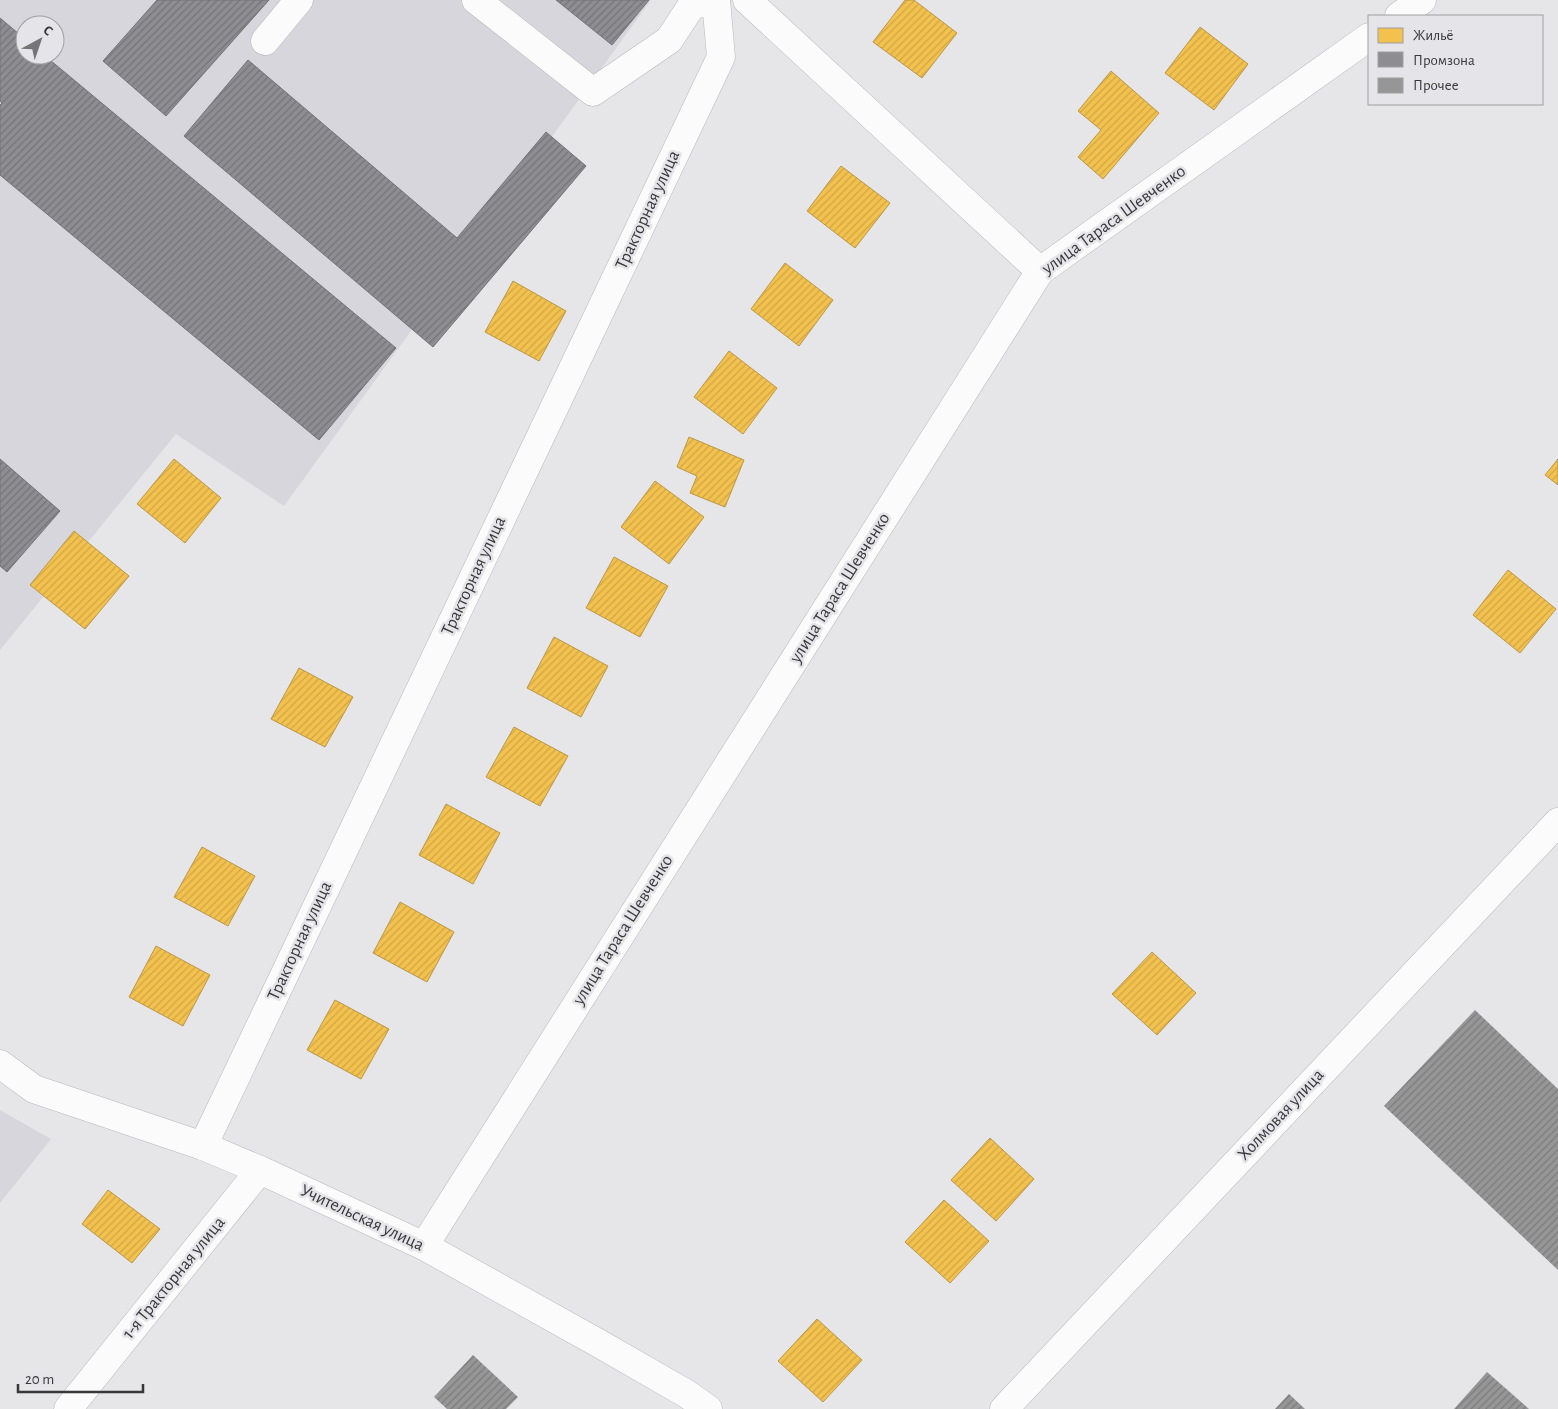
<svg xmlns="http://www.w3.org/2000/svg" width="1558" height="1409" font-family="'Alegreya Sans',sans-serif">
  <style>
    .built { fill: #d8d6dd; fill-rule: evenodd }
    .homes { fill: url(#homes-hatch); stroke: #ba9848 }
    .industry { fill: url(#industry-hatch); stroke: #747377 }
    .building { fill: url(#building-hatch) }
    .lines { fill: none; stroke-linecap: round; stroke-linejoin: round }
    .minor-casing { stroke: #b9b8ba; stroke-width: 29 }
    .minor { stroke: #fbfbfb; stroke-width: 28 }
    .labels { text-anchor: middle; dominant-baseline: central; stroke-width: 5; stroke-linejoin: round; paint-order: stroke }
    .street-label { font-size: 18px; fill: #383739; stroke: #e5e4e8 }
  </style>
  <defs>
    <pattern id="homes-hatch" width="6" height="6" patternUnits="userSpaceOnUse" patternTransform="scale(1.25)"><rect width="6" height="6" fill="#f2c14e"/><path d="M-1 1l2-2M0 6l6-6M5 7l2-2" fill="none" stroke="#d0a645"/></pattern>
    <pattern id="industry-hatch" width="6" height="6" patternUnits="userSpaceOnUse" patternTransform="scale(1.25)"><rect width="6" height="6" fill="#8d8d92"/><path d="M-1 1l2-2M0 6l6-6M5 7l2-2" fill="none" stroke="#747478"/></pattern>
    <pattern id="building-hatch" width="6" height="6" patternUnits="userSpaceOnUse" patternTransform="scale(1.25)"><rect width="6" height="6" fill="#979697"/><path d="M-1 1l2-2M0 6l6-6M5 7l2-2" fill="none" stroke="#7c7b7c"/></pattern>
  </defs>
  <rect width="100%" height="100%" fill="#e6e5e7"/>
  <g class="built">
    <path d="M0 0H651L284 506 176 434 0 650ZM25 25H55V55H25Z"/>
    <path d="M0 1110 51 1139 0 1203Z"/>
  </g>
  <g class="homes">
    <path d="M905 0H914L957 33 922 78 873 42Z"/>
    <path d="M1200 27 1248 64 1214 110 1165 73Z"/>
    <path d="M1111 71 1159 113 1103 179 1078 157 1101 130 1078 111Z"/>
    <path d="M841 166 890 203 855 248 807 211Z"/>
    <path d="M785 263 833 300 799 346 751 309Z"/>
    <path d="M513 281 566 311 539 361 485 332Z"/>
    <path d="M729 351 777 388 743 434 694 397Z"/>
    <path d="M689 437 744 460 725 507 690 493 697 476 677 467Z"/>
    <path d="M174 459 221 498 185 543 137 504Z"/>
    <path d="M1558 459V485L1545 475Z"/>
    <path d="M655 481 704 517 669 564 621 527Z"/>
    <path d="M74 531 129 576 85 629 30 585Z"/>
    <path d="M614 557 668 586 640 637 586 608Z"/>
    <path d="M1508 570 1556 609 1520 653 1473 615Z"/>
    <path d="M554 637 608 666 581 717 527 688Z"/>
    <path d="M299 668 353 697 325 747 271 719Z"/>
    <path d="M514 727 568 756 540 806 486 777Z"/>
    <path d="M446 804 500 833 473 884 419 855Z"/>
    <path d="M202 847 255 876 228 926 174 897Z"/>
    <path d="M400 902 454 932 427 982 373 953Z"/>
    <path d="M156 946 210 975 183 1026 129 997Z"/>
    <path d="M1152 952 1196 993 1157 1035 1112 994Z"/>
    <path d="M335 1000 389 1029 361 1079 307 1050Z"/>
    <path d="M990 1138 1034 1179 996 1221 951 1180Z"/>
    <path d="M108 1190 160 1229 132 1263 82 1224Z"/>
    <path d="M944 1200 989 1241 950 1283 905 1242Z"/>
    <path d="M817 1319 862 1360 823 1402 778 1361Z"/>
  </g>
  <g class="industry">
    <path d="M157 0H269L166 116 103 61Z"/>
    <path d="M556 0H649L612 45Z"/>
    <path d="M0 18 25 39V55H44L396 348 319 440 0 175V105L2 103 0 101Z"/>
    <path d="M248 60 457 238 546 132 586 166 433 347 184 136Z"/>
    <path d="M0 459 60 511 7 572 0 566Z"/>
  </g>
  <g class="building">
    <path d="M1475 1010 1558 1089V1270L1384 1106Z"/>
    <path d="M473 1355 518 1397 506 1409H447L434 1397Z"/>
    <path d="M1487 1372 1529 1409H1454Z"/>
    <path d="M1289 1394 1305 1409H1275Z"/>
  </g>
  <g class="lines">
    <defs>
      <g id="minor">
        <path d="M476 0 593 92 669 40 692 5 716 1"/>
        <path d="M747 0 1040 271"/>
        <path d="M1399 16 1422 0"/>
        <path d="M265 41 299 0"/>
        <path d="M0 1064 34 1089 203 1146 260 1170 424 1246 600 1344 687 1394 708 1409"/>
        <path d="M203 1146 721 57 716 0"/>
        <path d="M424 1246 1040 271 1369 37"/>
        <path d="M68 1409 260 1170"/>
        <path d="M1004 1409 1558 822"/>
      </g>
    </defs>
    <use href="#minor" class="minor-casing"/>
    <use href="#minor" class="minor"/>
  </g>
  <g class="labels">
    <g class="street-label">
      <text transform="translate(648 210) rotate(-65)">Тракторная улица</text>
      <text transform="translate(1114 220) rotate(-36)">улица Тараса Шевченко</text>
      <text transform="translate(474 576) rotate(-65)">Тракторная улица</text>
      <text transform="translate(840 588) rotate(-58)">улица Тараса Шевченко</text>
      <text transform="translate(623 930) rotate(-58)">улица Тараса Шевченко</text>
      <text transform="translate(300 941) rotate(-65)">Тракторная улица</text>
      <text transform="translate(1281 1115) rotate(-47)">Холмовая улица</text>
      <text transform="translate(362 1218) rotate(25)">Учительская улица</text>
      <text transform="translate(174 1278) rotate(-51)">1-я Тракторная улица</text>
    </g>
  </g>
  <rect x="1368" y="15" width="175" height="90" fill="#e5e4e8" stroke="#a09fa2"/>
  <rect x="1378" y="28" width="25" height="15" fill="#f2c14e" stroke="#a09fa2"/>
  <text x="1413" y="40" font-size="15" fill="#383739">Жильё</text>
  <rect x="1378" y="52" width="25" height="15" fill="#8d8d92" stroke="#a09fa2"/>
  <text x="1413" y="65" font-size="15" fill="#383739">Промзона</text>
  <rect x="1378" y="78" width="25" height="15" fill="#979697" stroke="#a09fa2"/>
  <text x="1413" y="90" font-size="15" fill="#383739">Прочее</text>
  <g transform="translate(40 40) rotate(40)"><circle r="24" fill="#e5e4e8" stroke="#a09fa2"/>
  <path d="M0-4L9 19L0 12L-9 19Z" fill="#757476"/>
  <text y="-8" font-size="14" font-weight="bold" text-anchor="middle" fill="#383739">С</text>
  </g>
  <path d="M18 1384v8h125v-8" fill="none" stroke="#383739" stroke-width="2.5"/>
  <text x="25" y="1384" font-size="15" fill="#383739" stroke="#e5e4e8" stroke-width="4" paint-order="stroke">20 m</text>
</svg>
